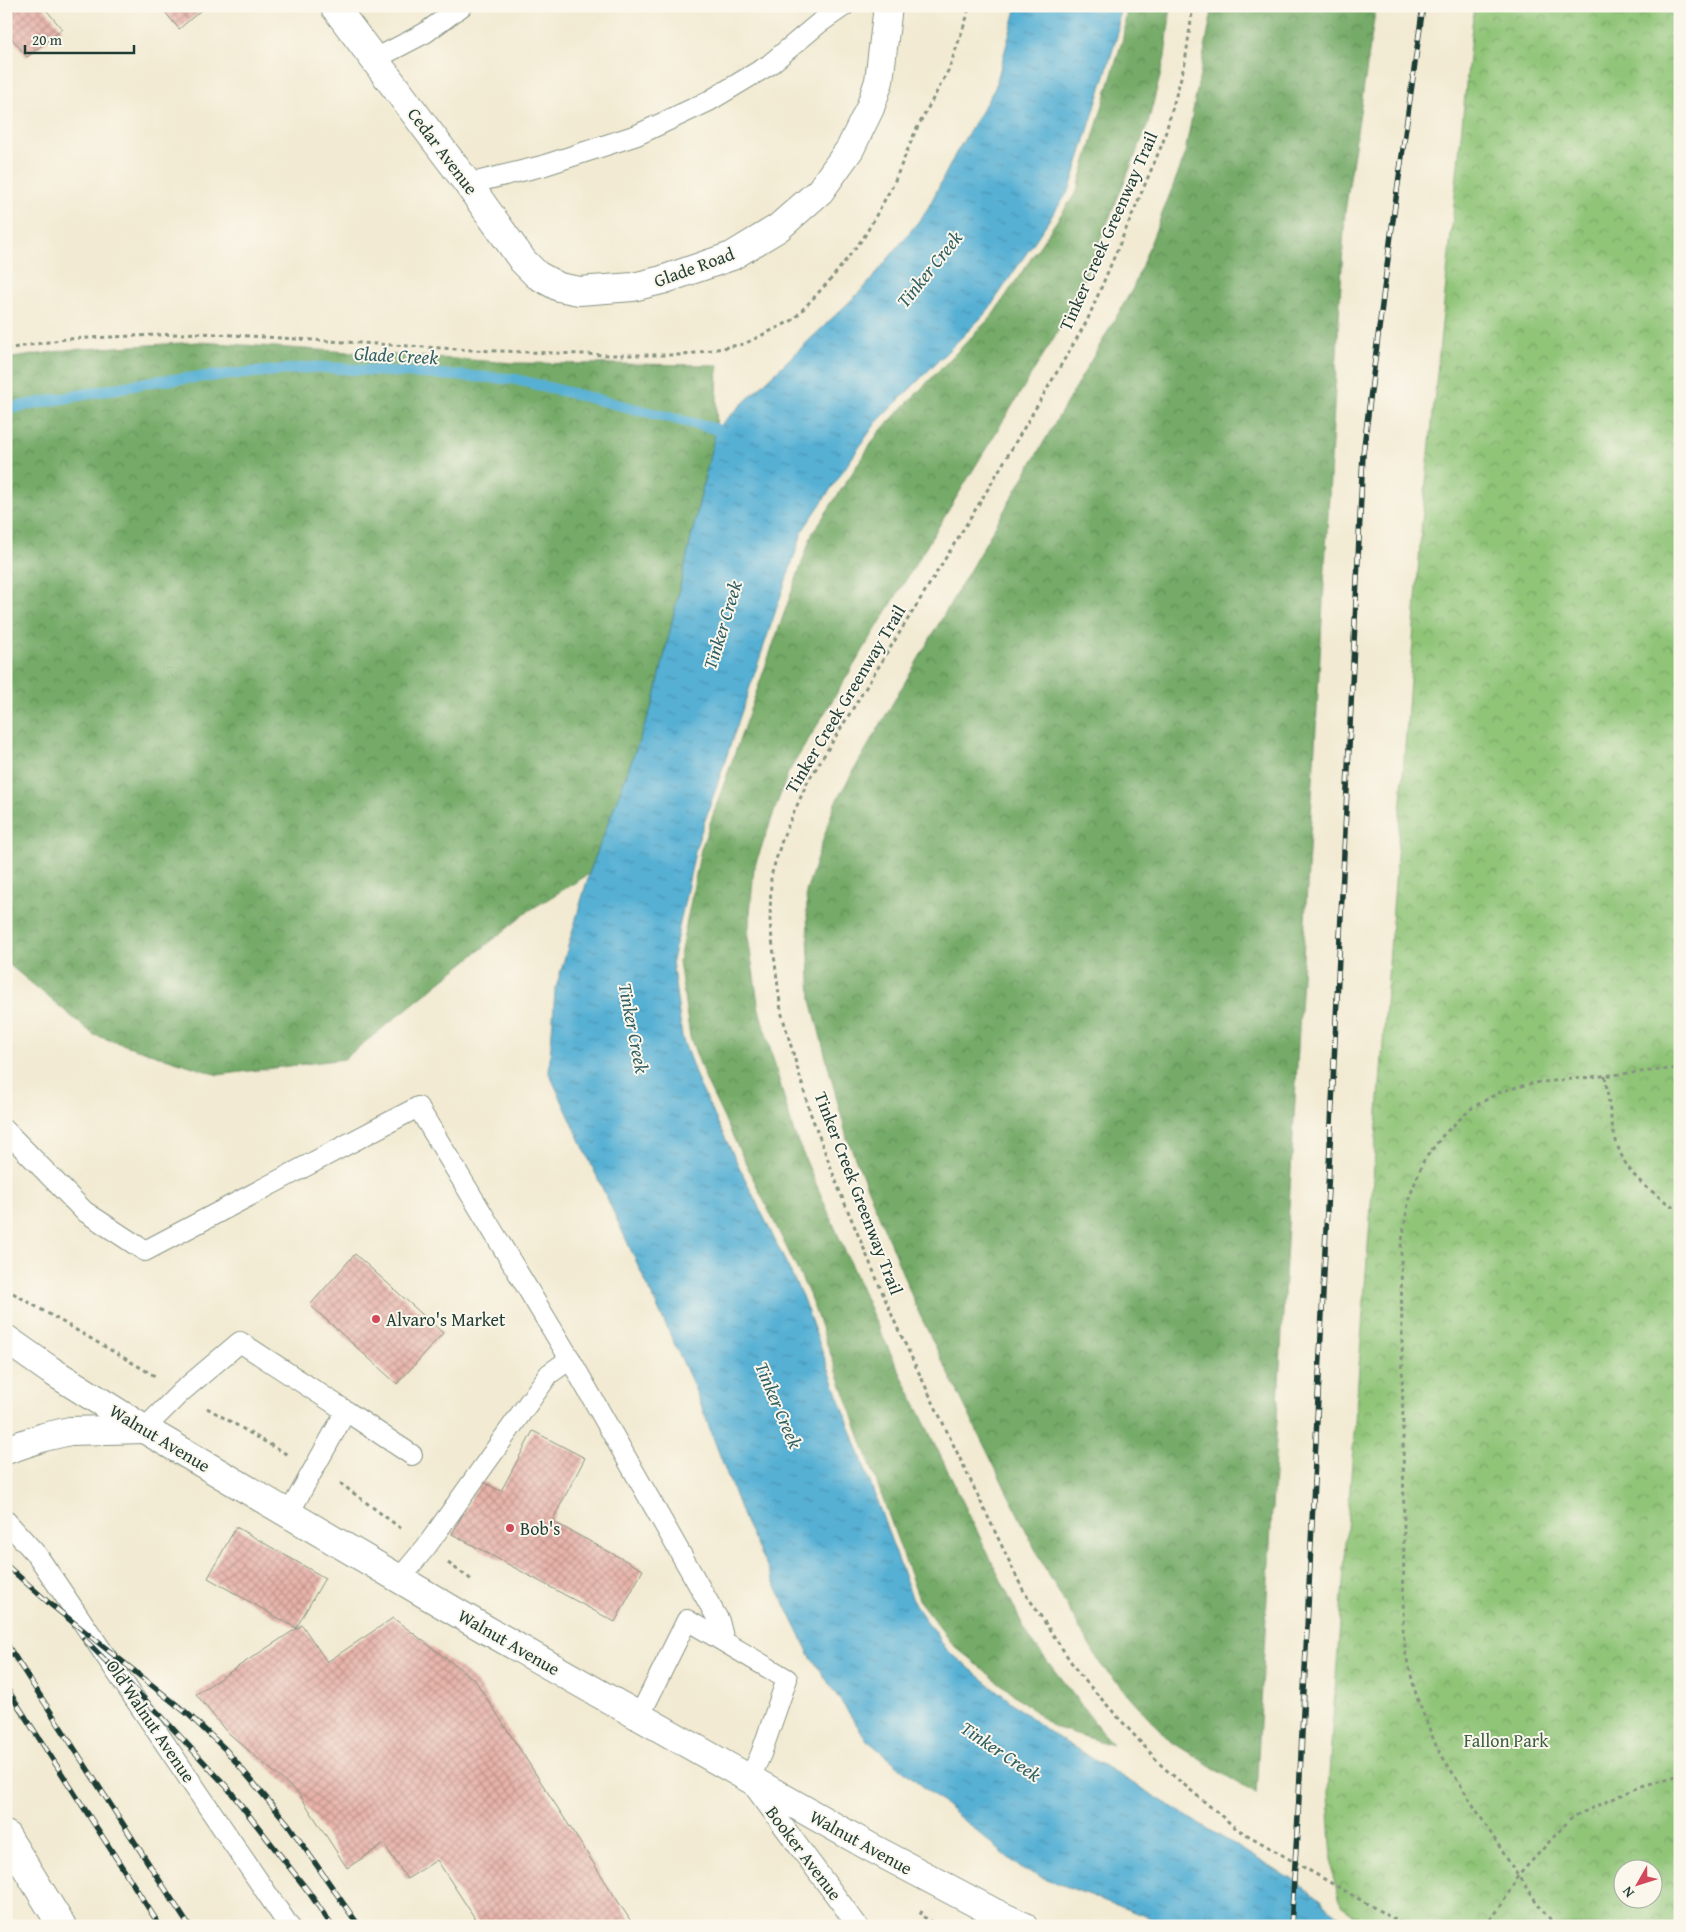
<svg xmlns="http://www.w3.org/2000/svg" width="1686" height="1932" font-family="'Gentium Book Plus',serif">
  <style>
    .forest { fill: url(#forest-crowns); stroke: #4a744e }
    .park { fill: url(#park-crowns); stroke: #588156; fill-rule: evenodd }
    .water { fill: url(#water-ripples); stroke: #3b7684 }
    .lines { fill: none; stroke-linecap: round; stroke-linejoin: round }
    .stream { stroke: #57b0d4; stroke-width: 11 }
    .building { fill: url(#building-cross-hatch) }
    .service-casing { stroke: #889483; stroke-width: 22 }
    .minor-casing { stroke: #889483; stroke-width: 30 }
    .tertiary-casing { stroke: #889483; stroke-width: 30 }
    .path { stroke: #889483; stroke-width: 3; stroke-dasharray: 4 4; stroke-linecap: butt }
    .service { stroke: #fff; stroke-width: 20 }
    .minor { stroke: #fff; stroke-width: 28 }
    .tertiary { stroke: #fff; stroke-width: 28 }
    .rail-casing { stroke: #1f3d34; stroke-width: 5.5 }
    .rail { stroke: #fbf7ec; stroke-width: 4; stroke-dasharray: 11; stroke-linecap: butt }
    .poi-dot { fill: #d1495b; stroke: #fbf7ec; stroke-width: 2 }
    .labels { text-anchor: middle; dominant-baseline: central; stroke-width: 4; stroke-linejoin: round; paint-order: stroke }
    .street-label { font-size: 18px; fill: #1f3d34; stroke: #fbf7ec }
    .poi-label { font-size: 18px; fill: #1f3d34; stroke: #fbf7ec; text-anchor: start }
    .park-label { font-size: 18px; fill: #3b5f45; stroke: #fbf7ec }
    .water-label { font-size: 19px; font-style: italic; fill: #306064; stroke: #fbf7ec }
  </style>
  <defs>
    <pattern id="forest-crowns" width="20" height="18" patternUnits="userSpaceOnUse" patternTransform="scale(1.25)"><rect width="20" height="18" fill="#74aa68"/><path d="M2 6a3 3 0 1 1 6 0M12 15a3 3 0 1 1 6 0" fill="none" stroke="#5f8c56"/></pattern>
    <pattern id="park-crowns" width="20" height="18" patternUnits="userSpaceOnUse" patternTransform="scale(1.25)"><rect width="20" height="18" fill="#90c578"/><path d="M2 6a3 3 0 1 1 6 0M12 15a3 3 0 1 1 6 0" fill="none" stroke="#75a163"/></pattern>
    <pattern id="water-ripples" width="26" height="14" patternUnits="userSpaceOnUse" patternTransform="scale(1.25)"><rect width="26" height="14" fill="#57b0d4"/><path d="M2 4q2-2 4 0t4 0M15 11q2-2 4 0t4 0" fill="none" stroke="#4790ad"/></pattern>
    <pattern id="building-cross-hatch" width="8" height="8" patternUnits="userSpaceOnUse" patternTransform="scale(1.25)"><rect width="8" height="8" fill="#e8b2a9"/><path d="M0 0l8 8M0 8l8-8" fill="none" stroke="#bb928a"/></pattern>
  </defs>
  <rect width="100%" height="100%" fill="#fbf7ec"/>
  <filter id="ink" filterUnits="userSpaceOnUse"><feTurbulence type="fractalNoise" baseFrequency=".02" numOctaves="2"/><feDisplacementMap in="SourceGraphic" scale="10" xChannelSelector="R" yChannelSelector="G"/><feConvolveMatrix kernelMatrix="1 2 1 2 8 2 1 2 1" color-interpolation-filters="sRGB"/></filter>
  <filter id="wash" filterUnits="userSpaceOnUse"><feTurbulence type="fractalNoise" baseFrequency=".0096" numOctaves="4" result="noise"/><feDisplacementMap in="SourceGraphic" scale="20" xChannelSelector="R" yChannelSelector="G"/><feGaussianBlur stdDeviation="1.12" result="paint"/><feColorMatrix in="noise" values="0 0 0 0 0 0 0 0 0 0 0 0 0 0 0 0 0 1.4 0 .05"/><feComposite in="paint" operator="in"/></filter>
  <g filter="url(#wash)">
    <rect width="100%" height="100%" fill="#f2ead2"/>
    <g class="forest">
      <path d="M1127 6H1171L1165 57 1147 127 1072 308 788 773 754 868 748 937 759 1009 794 1133 876 1323 1028 1636 1112 1745 1054 1727 954 1646 920 1602 809 1294 707 1083 690 1037 679 961 701 849 812 534 879 432 992 316 1077 191 1123 38Z"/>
      <path d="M1213 6H1376L1345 212 1256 1794 1170 1741 1101 1665 1043 1565 918 1311 847 1138 811 1000 806 892 835 803 1133 288 1184 158Z"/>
      <path d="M199 342 515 363 718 365 716 429 654 701 589 874 530 910 344 1059 218 1075 94 1035 6 962V359L67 350Z"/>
    </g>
    <path class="park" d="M1474 6H1680V1926H1362L1341 1904 1333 1877 1328 1795 1330 1758 1421 532ZM1624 1870H1654V1900H1624Z"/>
    <path class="water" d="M1017 6H1120L1117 36 1070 189 986 313 875 424 803 530 696 847 672 961 682 1037 699 1084 802 1296 914 1603 947 1650 1047 1731 1307 1889 1351 1926H1171L1023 1870 867 1740 809 1654 745 1522 693 1384 549 1073 555 991 589 874 654 701 716 429 866 286 926 212 956 153 995 88Z"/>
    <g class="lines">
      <path class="stream" d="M6 409 156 381 316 367 514 379 716 429 728 436"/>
    </g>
    <g id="blocks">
      <g class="building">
        <path d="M20 6H43L62 29 27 57 6 31V17Z"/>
        <path d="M160 6H206L179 29Z"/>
        <path d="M355 1254 443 1333 397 1384 310 1305Z"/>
        <path d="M533 1431 585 1458 552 1521 643 1570 615 1622 452 1534 481 1481 501 1491Z"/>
        <path d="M236 1527 325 1578 296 1628 208 1578Z"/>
        <path d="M393 1618 475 1680 634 1926H480L437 1860 407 1879 384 1844 347 1868 299 1794 225 1730 196 1694 302 1625 327 1662Z"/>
      </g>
    </g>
  </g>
  <g filter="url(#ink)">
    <use href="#blocks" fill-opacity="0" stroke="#889483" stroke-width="1"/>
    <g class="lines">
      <defs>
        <g id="service">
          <path d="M375 59 425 33 462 6"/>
          <path d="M468 184 542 166 637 135 709 101 769 65 818 24 844 6"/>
          <path d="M6 1131 84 1211 145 1251 418 1107 570 1359"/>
          <path d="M346 1411 412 1455"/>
          <path d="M144 1429 181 1392 240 1342 346 1411 288 1515"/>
          <path d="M6 1521 37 1555 289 1926"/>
          <path d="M399 1579 426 1547 549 1374 570 1359 719 1621 724 1641"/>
          <path d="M639 1717 687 1620 787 1679 761 1754 749 1780 858 1926"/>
        </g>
        <g id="minor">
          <path d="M334 6 468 184 523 261 537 275 559 287 579 291 633 287 662 280 732 256 778 228 820 191 850 149 870 108 879 81 888 6"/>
          <path d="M6 1835 62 1926"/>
        </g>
        <g id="tertiary">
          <path d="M6 1339 50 1370 144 1429 478 1625 870 1847 993 1912 1023 1926"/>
          <path d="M6 1450 44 1437 70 1431 144 1429"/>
        </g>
      </defs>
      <use href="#service" class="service-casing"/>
      <use href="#minor" class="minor-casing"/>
      <use href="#tertiary" class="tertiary-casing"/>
      <g class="path">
        <path d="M1193 6 1185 63 1163 142 1087 321 985 494 807 783 783 837 771 876 770 923 781 1011 810 1112 840 1192 897 1327 1022 1588 1079 1674 1163 1767 1237 1829 1406 1926"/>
        <path d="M6 349 66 339 201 333 471 350 609 355H684L744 344 793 320 831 279 864 237 893 185 915 132 949 69 967 17 969 6"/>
        <path d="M1605 1076C1613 1124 1610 1162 1654 1193 1662 1199 1670 1206 1680 1210"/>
        <path d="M6 1289 155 1376"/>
        <path d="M207 1408 288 1455"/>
        <path d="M340 1483 403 1530"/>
        <path d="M448 1563 472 1580"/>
        <path d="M922 1911 920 1915 940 1926"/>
        <path d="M1485 1926 1501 1906 1518 1876 1572 1817 1642 1786 1680 1775"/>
        <path d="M1556 1926 1544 1912 1518 1876 1437 1748 1417 1698 1406 1656 1403 1631 1404 1528 1401 1247 1409 1198 1424 1160 1444 1134 1473 1107 1502 1091 1533 1083 1680 1068"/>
      </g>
      <use href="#service" class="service"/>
      <use href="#minor" class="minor"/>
      <use href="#tertiary" class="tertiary"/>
      <defs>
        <g id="rail">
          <path d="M6 1565 49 1603 188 1714 225 1749 288 1824 359 1926"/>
          <path d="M84 1639 163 1718 227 1787 308 1891 332 1926"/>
          <path d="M6 1643 189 1926"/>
          <path d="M6 1687 160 1926"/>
          <path d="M1291 1926 1298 1817 1363 454 1392 227 1423 6"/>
        </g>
      </defs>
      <use href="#rail" class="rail-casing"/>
      <use href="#rail" class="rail"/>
    </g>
  </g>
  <g class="poi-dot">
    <circle cx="376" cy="1319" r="5"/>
    <circle cx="510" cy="1528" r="5"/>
  </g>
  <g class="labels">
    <g class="street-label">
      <text transform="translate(443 151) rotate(53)">Cedar Avenue</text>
      <text transform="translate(1108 231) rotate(-66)">Tinker Creek Greenway Trail</text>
      <text transform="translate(694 267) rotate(-20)">Glade Road</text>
      <text transform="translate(845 699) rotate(-59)">Tinker Creek Greenway Trail</text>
      <text transform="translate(859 1193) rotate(69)">Tinker Creek Greenway Trail</text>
      <text transform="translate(160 1438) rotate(31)">Walnut Avenue</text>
      <text transform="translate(509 1642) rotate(30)">Walnut Avenue</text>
      <text transform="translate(151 1721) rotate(56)">Old Walnut Avenue</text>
      <text transform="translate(861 1842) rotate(29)">Walnut Avenue</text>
      <text transform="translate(804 1853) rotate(53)">Booker Avenue</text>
    </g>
    <g class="poi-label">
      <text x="386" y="1319">Alvaro's Market</text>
      <text x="520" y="1528">Bob's</text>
    </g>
    <g class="park-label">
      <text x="1506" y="1740">Fallon Park</text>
    </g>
    <g class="water-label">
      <text transform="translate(929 269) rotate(-51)">Tinker Creek</text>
      <text transform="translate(396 355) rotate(3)">Glade Creek</text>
      <text transform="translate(722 625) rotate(-73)">Tinker Creek</text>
      <text transform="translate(634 1028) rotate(79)">Tinker Creek</text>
      <text transform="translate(779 1405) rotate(67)">Tinker Creek</text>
      <text transform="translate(1001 1751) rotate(34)">Tinker Creek</text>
    </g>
  </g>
  <rect width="1686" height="1932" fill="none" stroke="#fbf7ec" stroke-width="25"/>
  <g transform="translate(1638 1884) rotate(231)"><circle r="24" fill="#fbf7ec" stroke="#a3ada2"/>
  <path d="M0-4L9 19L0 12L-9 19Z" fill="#d1495b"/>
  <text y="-8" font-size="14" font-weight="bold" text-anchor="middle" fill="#1f3d34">N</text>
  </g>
  <path d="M25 45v8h109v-8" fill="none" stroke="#1f3d34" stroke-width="2.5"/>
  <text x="32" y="45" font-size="15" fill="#1f3d34" stroke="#fbf7ec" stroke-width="4" paint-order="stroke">20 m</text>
</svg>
